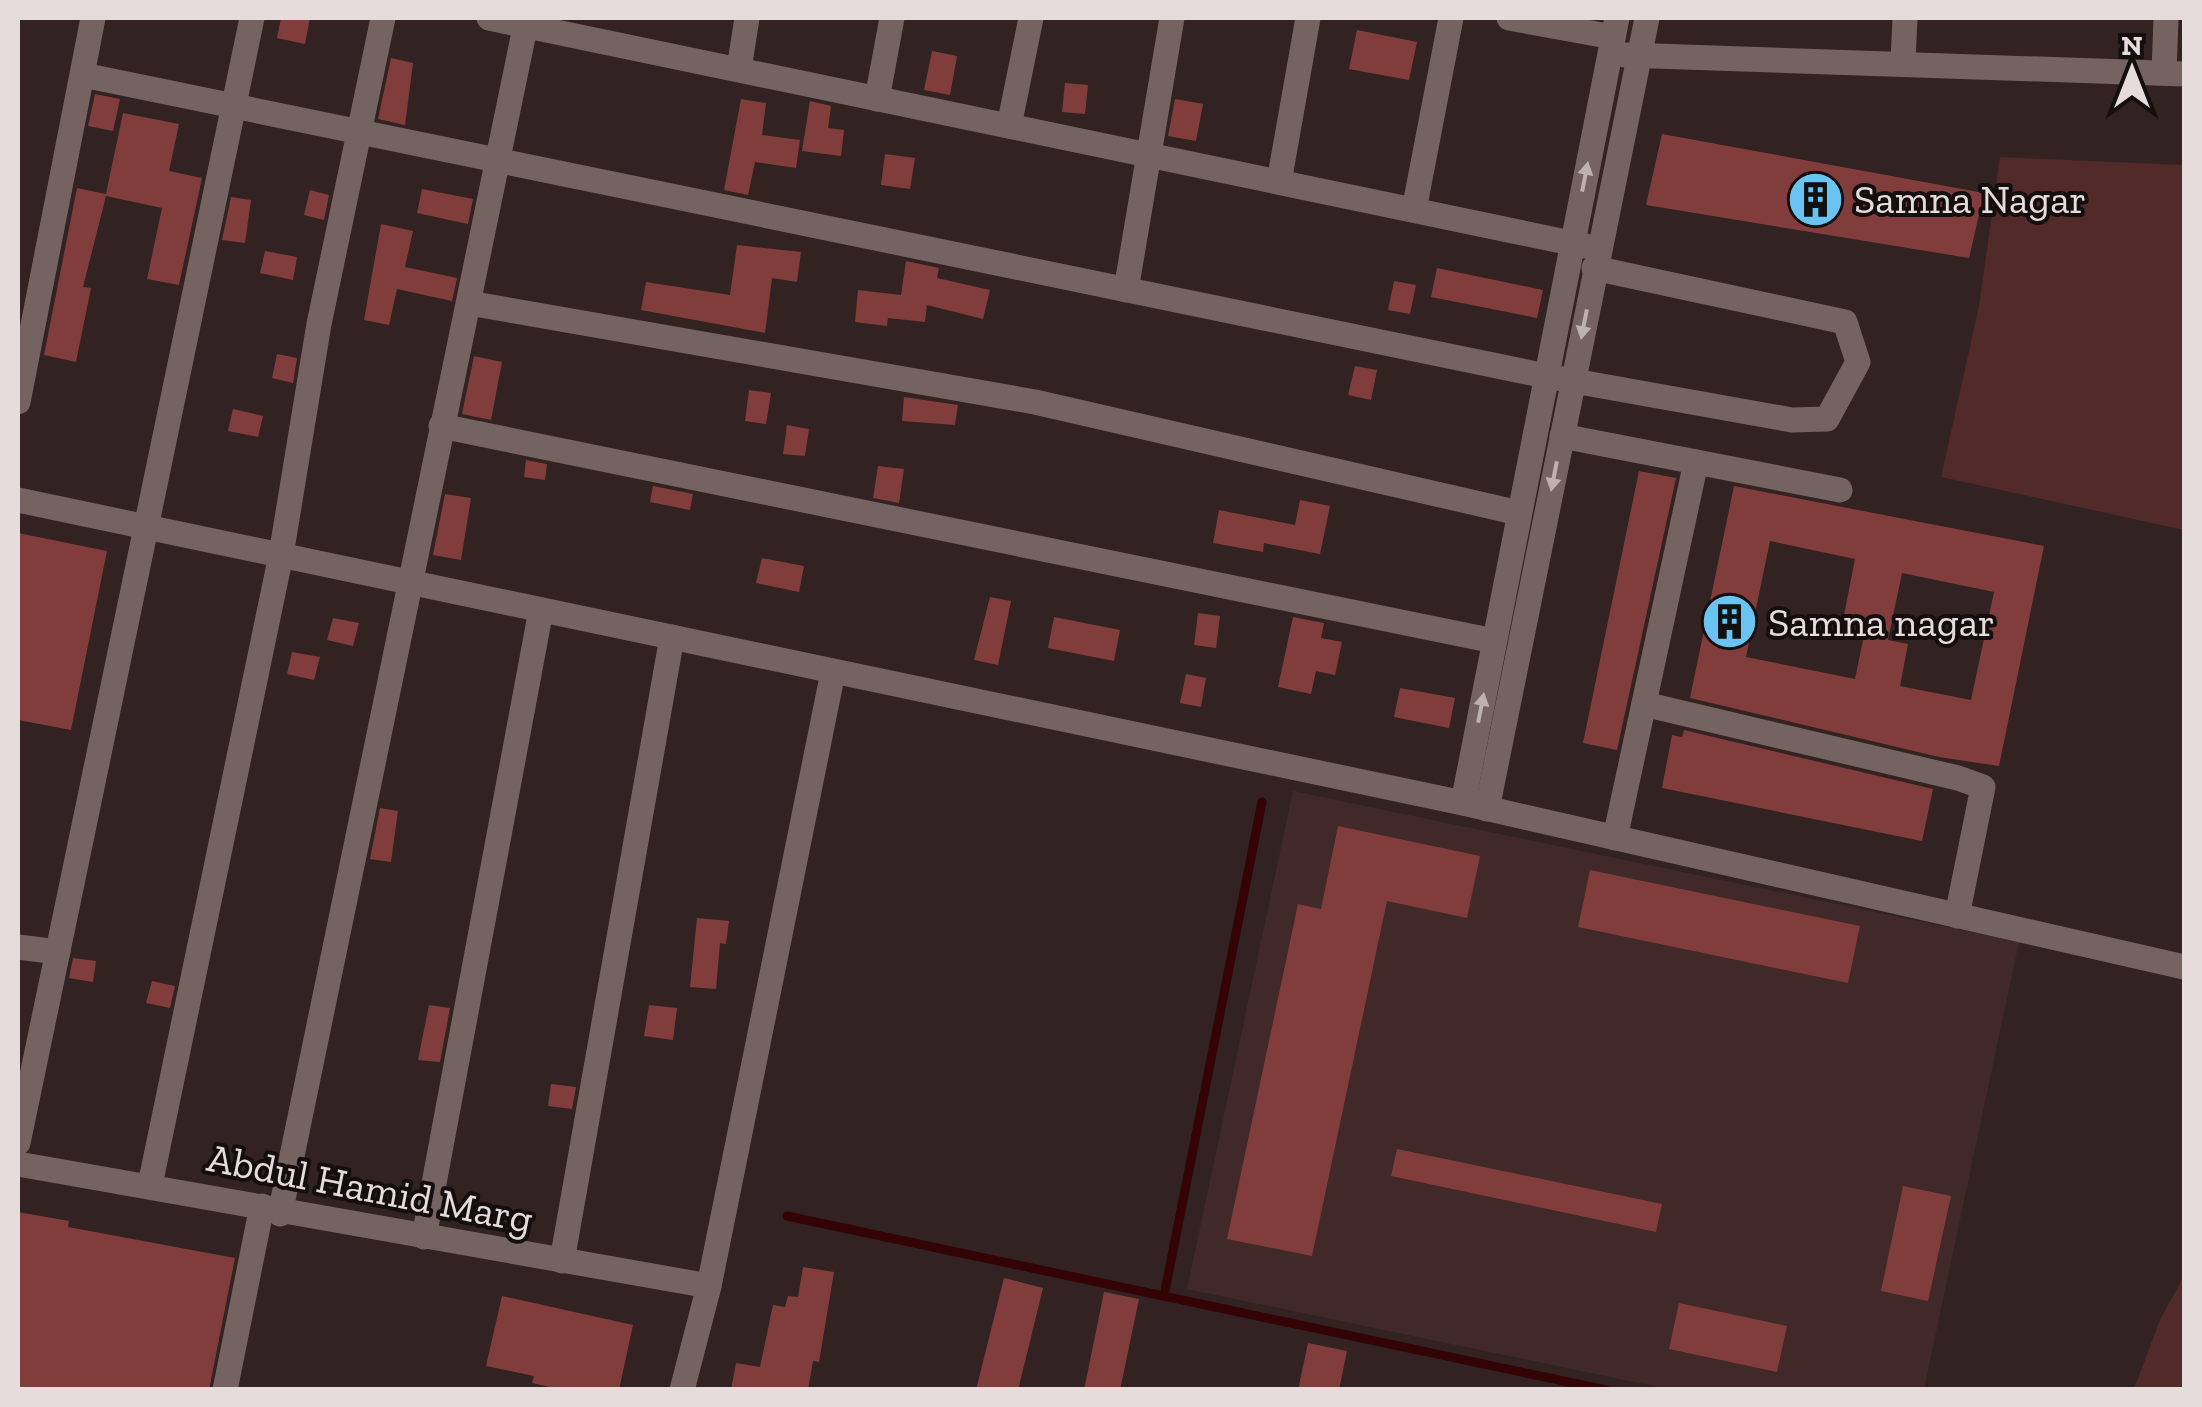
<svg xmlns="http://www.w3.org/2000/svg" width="2202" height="1407" font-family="'Zilla Slab',serif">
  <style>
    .built { fill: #402928 }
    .green { fill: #512a29 }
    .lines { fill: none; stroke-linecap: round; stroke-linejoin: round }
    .stream { stroke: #330306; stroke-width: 9 }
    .building { fill: #813d3b; fill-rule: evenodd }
    .minor { stroke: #756361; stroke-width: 25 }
    .oneway { fill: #beb2b0 }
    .labels { text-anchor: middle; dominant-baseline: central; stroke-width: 8; stroke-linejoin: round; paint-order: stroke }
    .poi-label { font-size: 40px; fill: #e6dcdb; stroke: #150e0e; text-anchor: start }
    .street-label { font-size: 40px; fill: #e6dcdb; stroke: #150e0e }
  </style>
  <rect width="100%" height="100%" fill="#322322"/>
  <path class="built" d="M1293 791 2019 942 1924 1389H1668L1187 1289Z"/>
  <g class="green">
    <path d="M2000 157 2184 165V530L1941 477 1979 306Z"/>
    <path d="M2184 1276V1389H2134L2160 1320Z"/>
  </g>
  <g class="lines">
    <g class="stream">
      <path d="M787 1216 1606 1390"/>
      <path d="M1164 1296 1262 802"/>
    </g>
  </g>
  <g class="building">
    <path d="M281 18H310L305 44 277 38Z"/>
    <path d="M1357 30 1417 42 1409 80 1349 69Z"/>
    <path d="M932 51 957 56 950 95 924 90Z"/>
    <path d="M391 58 413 63 405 125 378 119Z"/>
    <path d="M1065 83 1088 85 1085 114 1062 112Z"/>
    <path d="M95 94 120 99 113 131 88 126Z"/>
    <path d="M741 99 766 103 762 135 800 140 796 168 755 162 748 195 724 190Z"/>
    <path d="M1175 99 1203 104 1196 141 1168 136Z"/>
    <path d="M810 101 831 106 828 128 844 130 841 156 802 151Z"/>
    <path d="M123 113 179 124 169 171 202 178 179 285 147 279 162 208 106 196 83 287 91 288 76 362 44 355 77 188 106 194Z"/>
    <path d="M1662 134 1984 193 1969 258 1646 205Z"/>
    <path d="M885 154 915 158 910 189 881 185Z"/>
    <path d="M422 189 473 199 468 224 417 213Z"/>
    <path d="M310 190 329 195 324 220 304 215Z"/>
    <path d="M231 197 251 200 245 243 222 240Z"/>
    <path d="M381 224 413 231 405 267 457 278 452 301 397 289 389 325 364 320Z"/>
    <path d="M737 245 801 252 797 282 772 278 765 333 641 310 646 282 730 295Z"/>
    <path d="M265 251 297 257 293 280 260 273Z"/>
    <path d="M906 261 939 268 937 278 990 290 983 319 927 305 925 322 888 318 887 326 855 322 858 290 901 295Z"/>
    <path d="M1437 268 1543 290 1537 318 1431 297Z"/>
    <path d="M1394 281 1416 285 1410 314 1388 310Z"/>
    <path d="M277 354 297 358 293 383 272 378Z"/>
    <path d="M474 356 502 362 491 420 462 414Z"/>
    <path d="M1355 366 1377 370 1371 400 1348 395Z"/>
    <path d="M749 390 771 393 766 424 745 421Z"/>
    <path d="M904 397 958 405 955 425 902 421Z"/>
    <path d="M233 409 263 416 258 437 228 431Z"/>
    <path d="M787 425 809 429 805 456 783 454Z"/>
    <path d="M526 460 547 464 545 480 524 477Z"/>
    <path d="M878 466 904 469 899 503 873 498Z"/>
    <path d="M1639 471 1676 478 1617 750 1583 743Z"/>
    <path d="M653 486 693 494 690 510 650 502Z"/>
    <path d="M1734 486 2044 546 1999 766 1939 757 1690 698ZM1770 541 1855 559 1843 620 1866 625 1855 679 1746 657ZM1902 573 1994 592 1971 700 1900 686 1908 644 1888 640Z"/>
    <path d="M445 494 471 498 461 560 433 555Z"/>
    <path d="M1300 500 1330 506 1320 554 1264 543 1263 552 1213 543 1219 510 1295 525Z"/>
    <path d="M18 533 107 551 71 730 18 720Z"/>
    <path d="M762 558 804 566 799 592 756 583Z"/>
    <path d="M990 597 1011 601 998 665 974 660Z"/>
    <path d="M1198 613 1220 616 1216 648 1194 645Z"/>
    <path d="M1054 617 1120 630 1114 661 1048 648Z"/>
    <path d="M1293 617 1324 623 1321 638 1342 642 1335 675 1316 671 1311 694 1278 687Z"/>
    <path d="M333 618 359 623 353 646 327 640Z"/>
    <path d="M292 652 320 657 314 680 287 674Z"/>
    <path d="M1186 674 1206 678 1201 707 1180 703Z"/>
    <path d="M1400 688 1455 698 1449 728 1394 717Z"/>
    <path d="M1684 730 1933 789 1922 841 1662 788 1672 735 1682 737Z"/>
    <path d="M380 808 398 811 391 862 370 859Z"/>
    <path d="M1338 826 1480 856 1467 918 1387 901 1312 1256 1227 1239 1298 904 1321 909Z"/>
    <path d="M1590 870 1860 926 1848 983 1578 927Z"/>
    <path d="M697 918 729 921 726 944 720 943 716 989 690 987Z"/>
    <path d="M73 958 96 961 93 982 69 978Z"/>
    <path d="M152 981 175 986 170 1008 146 1003Z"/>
    <path d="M429 1005 450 1008 440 1062 418 1060Z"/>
    <path d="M649 1005 677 1008 673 1040 644 1036Z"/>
    <path d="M551 1084 576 1087 572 1109 548 1106Z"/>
    <path d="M1397 1149 1662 1204 1656 1232 1391 1176Z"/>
    <path d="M1903 1186 1951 1196 1928 1301 1881 1291Z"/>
    <path d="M18 1212 69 1221 68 1227 235 1258 209 1390H18Z"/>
    <path d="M803 1267 834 1272 819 1362 813 1361 808 1390H731L736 1363 760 1367 773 1305 785 1307 788 1296 798 1297Z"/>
    <path d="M1004 1278 1043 1288 1018 1390H976Z"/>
    <path d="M1104 1292 1139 1299 1120 1390H1084Z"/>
    <path d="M502 1296 633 1325 619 1390H563L532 1383 534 1376 486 1366Z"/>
    <path d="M1679 1303 1787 1326 1777 1372 1669 1349Z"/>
    <path d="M1308 1343 1347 1351 1339 1390H1298Z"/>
  </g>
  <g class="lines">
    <g class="minor">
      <path d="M489 18 1600 249"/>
      <path d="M1509 18 1613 37"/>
      <path d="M1625 55 2184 74"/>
      <path d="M1903 61 1905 18"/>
      <path d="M739 69 747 18"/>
      <path d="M2164 73 2166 18"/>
      <path d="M83 75 1546 376 1792 420 1827 419 1858 362 1845 322 1594 268"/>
      <path d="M877 99 892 18"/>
      <path d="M1009 126 1031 18"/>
      <path d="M1279 182 1308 18"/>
      <path d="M1414 210 1451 18"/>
      <path d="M1126 290 1172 18"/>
      <path d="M469 303 1035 402 1519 513"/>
      <path d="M18 402 93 18"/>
      <path d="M441 426 1494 641"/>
      <path d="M1562 436 1840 490"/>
      <path d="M18 500 1463 803 2184 967"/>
      <path d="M1644 704 1958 778 1983 787 1957 916"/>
      <path d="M1463 803 1617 18"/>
      <path d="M1487 809 1647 18"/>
      <path d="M1615 838 1696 462"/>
      <path d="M18 947 58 952"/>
      <path d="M18 1143 252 18"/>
      <path d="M18 1164 709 1286"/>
      <path d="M150 1185 281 555 319 324 383 18"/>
      <path d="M280 1214 527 18"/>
      <path d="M424 1237 541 610"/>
      <path d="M562 1261 672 637"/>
      <path d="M225 1390 262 1206"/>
      <path d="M682 1390 709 1286 833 672"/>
    </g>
  </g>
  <defs><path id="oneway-solid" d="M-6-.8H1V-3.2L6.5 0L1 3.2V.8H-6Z" transform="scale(2.5)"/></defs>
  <g class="oneway">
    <use href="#oneway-solid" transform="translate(1585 177) rotate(-79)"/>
    <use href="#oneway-solid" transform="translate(1584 324) rotate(101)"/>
    <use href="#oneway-solid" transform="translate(1554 476) rotate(101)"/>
    <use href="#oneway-solid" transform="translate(1481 708) rotate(-79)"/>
  </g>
  <defs>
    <symbol id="building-disc" viewBox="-11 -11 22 22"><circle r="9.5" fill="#6ac3f1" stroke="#150e0e"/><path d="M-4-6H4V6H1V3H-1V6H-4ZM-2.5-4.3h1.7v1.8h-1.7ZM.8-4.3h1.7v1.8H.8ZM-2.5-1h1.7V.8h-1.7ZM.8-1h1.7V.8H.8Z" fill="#111"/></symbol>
  </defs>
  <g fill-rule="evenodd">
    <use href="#building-disc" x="1784" y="168" width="63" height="63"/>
    <use href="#building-disc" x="1698" y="590" width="63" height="63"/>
  </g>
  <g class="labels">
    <g class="poi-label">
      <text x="1854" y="199">Samna Nagar</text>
      <text x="1768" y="622">Samna nagar</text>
    </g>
    <g class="street-label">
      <text transform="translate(370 1188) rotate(11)">Abdul Hamid Marg</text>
    </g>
  </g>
  <rect width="2202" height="1407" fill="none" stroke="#e6dcdb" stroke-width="40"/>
  <g transform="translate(2132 70)" stroke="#150e0e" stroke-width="8" paint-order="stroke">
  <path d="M0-8L18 38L0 25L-18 38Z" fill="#e6dcdb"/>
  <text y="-15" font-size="28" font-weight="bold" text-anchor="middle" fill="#e6dcdb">N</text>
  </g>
</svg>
